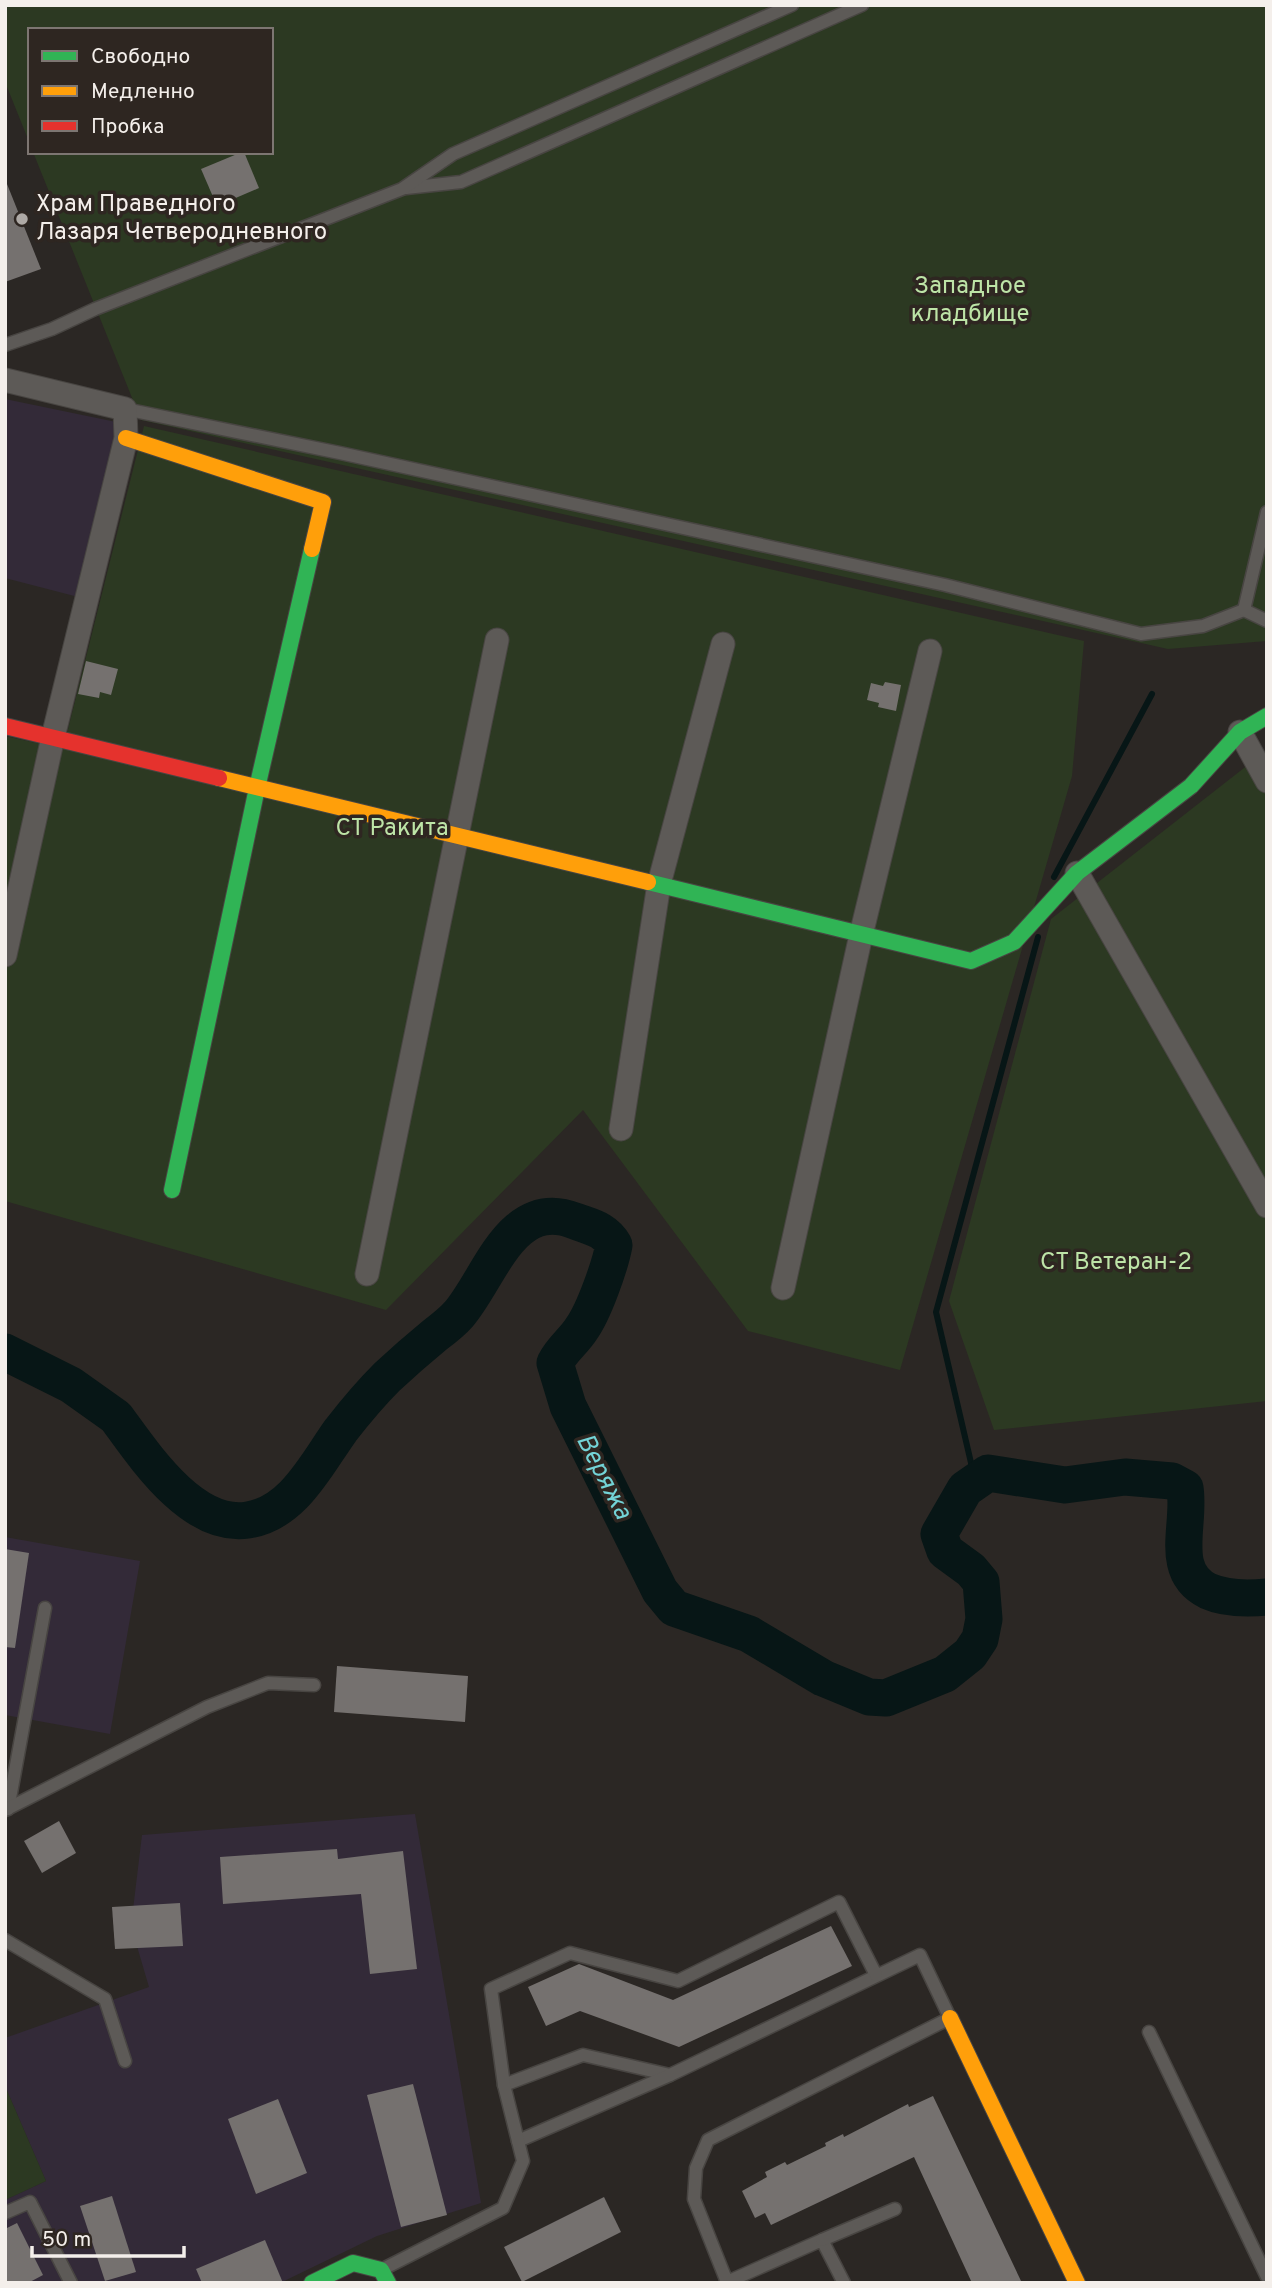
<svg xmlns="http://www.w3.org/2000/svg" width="1272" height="2288" font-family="Overpass,sans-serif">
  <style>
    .commercial { fill: #332a38 }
    .green { fill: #2c3922 }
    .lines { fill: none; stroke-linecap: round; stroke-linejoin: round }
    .stream { stroke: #071616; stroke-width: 6 }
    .river { stroke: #071616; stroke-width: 37 }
    .building { fill: #75716f }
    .lane-casing { stroke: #484542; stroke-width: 15 }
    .street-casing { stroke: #484542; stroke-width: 25 }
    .fast-casing { stroke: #484542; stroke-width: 18 }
    .slow-casing { stroke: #484542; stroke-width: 18 }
    .jam-casing { stroke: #484542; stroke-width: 18 }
    .lane { stroke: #5d5a57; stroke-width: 12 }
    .street { stroke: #5d5a57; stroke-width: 23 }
    .fast { stroke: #30b455; stroke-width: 16 }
    .slow { stroke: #ff9f0a; stroke-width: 16 }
    .jam { stroke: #e5322d; stroke-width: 16 }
    .poi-dot { fill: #aea9a5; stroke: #2e2621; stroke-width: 2.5 }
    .labels { text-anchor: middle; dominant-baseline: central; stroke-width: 7; stroke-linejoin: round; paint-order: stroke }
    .poi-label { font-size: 24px; fill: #f4efeb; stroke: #2e2621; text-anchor: start }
    .park-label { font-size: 24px; fill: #bde4a7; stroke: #2e2621 }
    .water-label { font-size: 26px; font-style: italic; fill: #73d3d6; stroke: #2e2621 }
  </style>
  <rect width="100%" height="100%" fill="#2b2724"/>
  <g class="commercial">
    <path d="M5 399 121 423 86 599 5 578Z"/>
    <path d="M5 1537 140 1561 110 1734 5 1715Z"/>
    <path d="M415 1814 481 2203 377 2236 280 2283H5V2200L46 2181 5 2086V2038L149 1987 131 1926 142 1835Z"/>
  </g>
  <g class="green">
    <path d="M6 5H1267V641L1168 649 141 420 33 152H271V30H30V144L5 82Z"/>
    <path d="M144 426 1084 641 1072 776 900 1370 748 1331 583 1110 386 1310 5 1201V736L63 749Z"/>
    <path d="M1267 750V1401L994 1430 949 1301 1051 919Z"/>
    <path d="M5 2086 46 2181 5 2200Z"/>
  </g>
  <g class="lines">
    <g class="stream">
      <path d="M1054 877 1152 694"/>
      <path d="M975 1480 936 1312 1038 937"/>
    </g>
    <path class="river" d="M5 1352 71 1385 116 1417C144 1455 192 1529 248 1520 294 1513 317 1463 341 1430 355 1412 371 1393 387 1377 402 1363 418 1349 435 1335 443 1329 452 1322 459 1314 490 1278 511 1196 575 1221 591 1227 605 1229 614 1245 610 1266 594 1311 582 1328 574 1341 562 1349 555 1363L568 1406 660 1591 674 1608 749 1634 823 1678 869 1697 886 1698 945 1674 970 1654 980 1639 984 1619 981 1582 971 1570 945 1551 939 1534 965 1489 988 1473 1065 1485 1125 1477 1172 1481 1185 1488C1191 1524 1168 1571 1208 1591 1226 1599 1247 1599 1267 1597"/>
  </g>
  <g class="building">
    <path d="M242 152H244L259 188 217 206 201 169Z"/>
    <path d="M5 179 41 269 5 282Z"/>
    <path d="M86 661 118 669 111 695 100 692 99 698 78 694Z"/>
    <path d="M885 682 901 685 896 711 878 707 879 703 867 700 871 683 883 686Z"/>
    <path d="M5 1549 29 1553 15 1648 5 1647Z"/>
    <path d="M337 1666 468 1676 465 1722 334 1712Z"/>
    <path d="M59 1821 76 1853 42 1873 24 1841Z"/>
    <path d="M337 1849 338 1859 403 1851 417 1969 370 1974 361 1894 223 1904 220 1857Z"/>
    <path d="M180 1903 183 1946 115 1949 112 1907Z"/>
    <path d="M831 1926 852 1966 679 2047 580 2011 546 2026 528 1987 579 1964 673 2000Z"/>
    <path d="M413 2084 447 2215 401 2227 367 2095Z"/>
    <path d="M933 2096 1022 2283H972L914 2157 771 2225 765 2213 755 2218 742 2191 767 2177 765 2172 785 2162 787 2165 826 2146 825 2143 843 2134 844 2137 908 2104 909 2107Z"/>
    <path d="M278 2099 307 2173 256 2194 228 2119Z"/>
    <path d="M112 2196 136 2272 105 2281 80 2206Z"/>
    <path d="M604 2197 621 2232 522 2282 504 2247Z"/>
    <path d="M17 2223 43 2275 28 2283H5V2229Z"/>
    <path d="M265 2240 283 2283H202L196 2269Z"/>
  </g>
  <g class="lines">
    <defs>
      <g id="lane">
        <path d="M406 188 461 182 862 5"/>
        <path d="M5 345 52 329 95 309 402 189 453 154 792 5"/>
        <path d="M125 409 340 453 945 585 1141 634 1203 626 1244 610"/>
        <path d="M1267 512 1244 610 1267 621"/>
        <path d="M8 1809 45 1608"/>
        <path d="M5 1810 207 1707 268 1683 314 1685"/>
        <path d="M5 1940 105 1999 125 2061"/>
        <path d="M1149 2032 1267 2277"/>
        <path d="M504 2085 583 2055 670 2075"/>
        <path d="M518 2141 670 2075 920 1955 950 2018 708 2140 696 2168 694 2199 727 2282 822 2240 844 2283"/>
        <path d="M5 2213 30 2202 71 2283"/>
        <path d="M822 2240 895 2209"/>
        <path d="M381 2270 503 2208 523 2161 504 2085 491 1989 570 1953 678 1981 839 1902 876 1975"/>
      </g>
      <g id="street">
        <path d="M5 380 125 409 126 438 53 737 5 955"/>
        <path d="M1240 732 1267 781"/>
        <path d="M1077 873 1267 1206"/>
        <path d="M621 1129 659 884 723 644"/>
        <path d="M367 1274 497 640"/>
        <path d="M783 1288 861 935 930 651"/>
      </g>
      <g id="fast">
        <path d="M648 882 971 961 1014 942 1077 873 1191 786 1240 732 1267 716"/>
        <path d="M172 1190 257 788 312 549"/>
        <path d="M312 2283 353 2263 381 2270 388 2283"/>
      </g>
      <g id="slow">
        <path d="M126 438 323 502 312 549"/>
        <path d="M219 778 648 882"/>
        <path d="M950 2018 1077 2283"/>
      </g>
      <path id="jam" d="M5 726 219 778"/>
    </defs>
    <use href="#lane" class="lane-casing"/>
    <use href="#street" class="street-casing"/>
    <use href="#fast" class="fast-casing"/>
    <use href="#slow" class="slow-casing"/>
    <use href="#jam" class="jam-casing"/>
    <use href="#lane" class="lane"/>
    <use href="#street" class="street"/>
    <use href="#fast" class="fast"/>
    <use href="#slow" class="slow"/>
    <use href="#jam" class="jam"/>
  </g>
  <circle class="poi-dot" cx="22" cy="219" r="7"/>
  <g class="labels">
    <g class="poi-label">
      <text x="36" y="205">Храм Праведного<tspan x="36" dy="28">Лазаря Четверодневного</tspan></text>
    </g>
    <g class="park-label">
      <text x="970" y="287">Западное<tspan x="970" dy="28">кладбище</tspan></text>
      <text x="392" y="829">СТ Ракита</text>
      <text x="1116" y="1263">СТ Ветеран-2</text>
    </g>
    <g class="water-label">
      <text transform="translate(603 1477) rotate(63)">Веряжа</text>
    </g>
  </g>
  <rect width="1272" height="2288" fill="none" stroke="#f4efeb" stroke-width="14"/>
  <rect x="28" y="28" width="245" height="126" fill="#2e2621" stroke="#7d7672" stroke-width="2"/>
  <rect x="42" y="51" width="35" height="10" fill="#30b455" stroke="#7d7672" stroke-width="2"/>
  <text x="91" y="63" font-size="21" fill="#f4efeb">Свободно</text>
  <rect x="42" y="86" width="35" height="10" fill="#ff9f0a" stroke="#7d7672" stroke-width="2"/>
  <text x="91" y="98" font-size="21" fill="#f4efeb">Медленно</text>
  <rect x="42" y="121" width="35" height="10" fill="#e5322d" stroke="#7d7672" stroke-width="2"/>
  <text x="91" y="133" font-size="21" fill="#f4efeb">Пробка</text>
  <path d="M32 2246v10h152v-10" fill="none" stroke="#f4efeb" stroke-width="3.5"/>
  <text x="42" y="2246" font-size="21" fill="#f4efeb" stroke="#2e2621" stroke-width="5" paint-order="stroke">50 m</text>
</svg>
